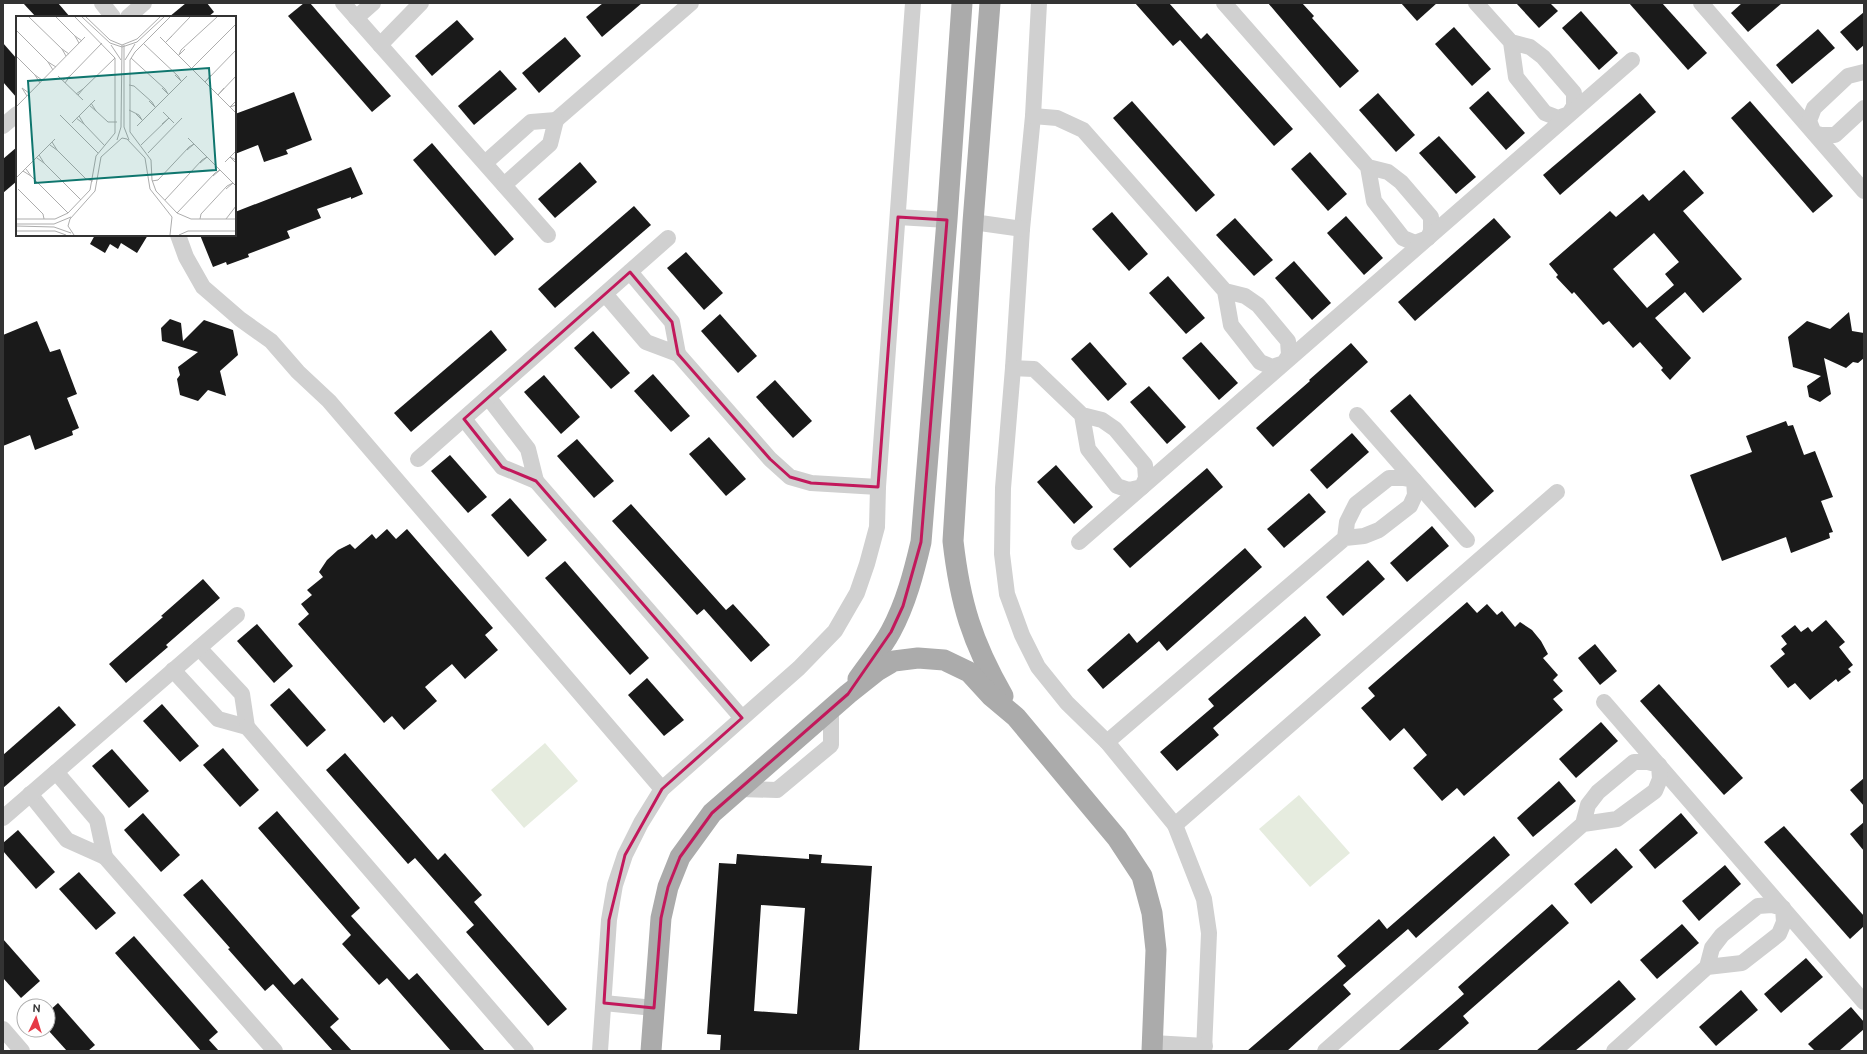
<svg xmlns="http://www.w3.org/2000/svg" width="1867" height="1054" font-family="Ubuntu,sans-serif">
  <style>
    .pitch { fill: #e6ecdf }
    .building { fill: #1a1a1a; fill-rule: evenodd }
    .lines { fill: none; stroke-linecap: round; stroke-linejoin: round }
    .minor { stroke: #d0d0d0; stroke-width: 16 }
    .major { stroke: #ababab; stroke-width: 21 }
    .marked { fill: none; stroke: #c2185b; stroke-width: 3; stroke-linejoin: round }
    .inset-road { fill: none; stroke: #adadad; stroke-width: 1 }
    .view { fill: #0f766e; fill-opacity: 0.15; stroke: #0f766e; stroke-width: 2 }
    .inset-edge { fill: none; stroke: #333; stroke-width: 2 }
  </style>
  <rect width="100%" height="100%" fill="#fff"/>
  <g class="pitch">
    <path d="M545 743 578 781 524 828 491 790Z"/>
    <path d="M1299 795 1350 853 1310 887 1259 829Z"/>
  </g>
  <g class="building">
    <path d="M23 3H58L70 17H36Z"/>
    <path d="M186 3H207L214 12 208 17H169Z"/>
    <path d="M304 3H310L391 96 372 112 288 16Z"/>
    <path d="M603 3H642L602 37 586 17Z"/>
    <path d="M1135 3H1169L1201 39 1207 33 1293 129 1274 146 1180 40 1173 46Z"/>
    <path d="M1268 3H1302L1314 16 1312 18 1359 71 1340 88Z"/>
    <path d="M1401 3H1437L1417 21Z"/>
    <path d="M1516 3H1550L1558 11 1539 28Z"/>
    <path d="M1629 3H1662L1707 53 1688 70Z"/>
    <path d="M1742 3H1782L1748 32 1731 13Z"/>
    <path d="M1581 11 1618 53 1599 70 1562 28Z"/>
    <path d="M1864 12V45L1857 51 1840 32Z"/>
    <path d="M457 20 474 39 432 76 415 56Z"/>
    <path d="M1454 27 1491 69 1472 86 1435 44Z"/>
    <path d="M1818 29 1835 48 1792 84 1776 65Z"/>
    <path d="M565 37 581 56 539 93 522 73Z"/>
    <path d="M3 43 17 59V98L3 82Z"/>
    <path d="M500 70 517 89 474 125 458 106Z"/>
    <path d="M1488 91 1525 133 1506 150 1469 108Z"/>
    <path d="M294 92 312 140 286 150 288 154 264 162 258 145 235 154V114Z"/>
    <path d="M1378 93 1415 135 1396 152 1359 110Z"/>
    <path d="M1640 93 1656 112 1560 195 1543 175Z"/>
    <path d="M1132 101 1215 195 1196 212 1113 118Z"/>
    <path d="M1750 101 1833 196 1813 213 1731 118Z"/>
    <path d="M1439 136 1476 177 1456 194 1419 153Z"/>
    <path d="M432 143 514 239 495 256 413 160Z"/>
    <path d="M17 147V181L3 193V159Z"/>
    <path d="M1310 152 1347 194 1328 211 1291 169Z"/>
    <path d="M580 162 597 182 555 218 538 199Z"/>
    <path d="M351 167 363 194 351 199V197L317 209 321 218 287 231 290 238 248 254 249 257 227 265 226 262 213 267 200 235H235V212Z"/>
    <path d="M1684 170 1704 193 1683 211 1742 279 1703 313 1685 292 1655 318 1691 358 1670 380 1661 370 1663 368 1640 342 1633 348 1609 321 1603 325 1574 292 1572 294 1556 277 1558 275 1549 264 1610 211 1616 217 1643 194 1649 201ZM1654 233 1679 262 1665 274 1674 285 1647 308 1613 269Z"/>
    <path d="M634 206 651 225 555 308 538 289Z"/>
    <path d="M1112 212 1148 254 1129 271 1092 229Z"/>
    <path d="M1346 216 1383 258 1364 275 1327 233Z"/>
    <path d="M1235 218 1273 260 1254 276 1216 235Z"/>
    <path d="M1494 218 1511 237 1415 321 1398 302Z"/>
    <path d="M95 235H148L137 253 121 243 118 249 110 244 105 253 90 244Z"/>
    <path d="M686 252 723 293 704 310 667 268Z"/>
    <path d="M1294 261 1331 303 1312 320 1275 278Z"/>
    <path d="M1168 276 1205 318 1186 334 1149 293Z"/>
    <path d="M1849 312 1852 331 1864 333V358L1858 363 1853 362 1846 368 1824 358 1831 394 1820 402 1809 397 1807 386 1821 376 1793 367 1788 337 1807 321 1830 329Z"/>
    <path d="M720 314 757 356 738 373 701 331Z"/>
    <path d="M170 319 181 323 183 341 204 320 233 330 238 355 220 371 226 396 208 390 198 401 180 395 177 379 180 375 178 367 198 352 162 341 161 328Z"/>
    <path d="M37 321 50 352 60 349 77 394 67 398 79 428 72 431 73 435 35 450 30 435 3 446V335Z"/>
    <path d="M491 330 507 350 411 432 394 413Z"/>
    <path d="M593 331 630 373 611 389 574 348Z"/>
    <path d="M1090 342 1127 384 1108 401 1071 359Z"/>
    <path d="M1201 342 1238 383 1219 400 1182 358Z"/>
    <path d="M1351 343 1368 362 1273 447 1256 428 1310 381 1309 380Z"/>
    <path d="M653 374 690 416 671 432 634 391Z"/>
    <path d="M544 375 580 417 561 434 524 392Z"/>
    <path d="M775 380 812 421 793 438 756 397Z"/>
    <path d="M1149 386 1186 427 1167 444 1130 402Z"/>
    <path d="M1410 394 1494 491 1475 508 1390 411Z"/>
    <path d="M1786 421 1788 426 1793 425 1804 455 1815 451 1833 497 1821 501 1833 532 1829 533 1830 538 1791 553 1786 537 1722 561 1690 475 1752 452 1746 436Z"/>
    <path d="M1352 433 1369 452 1327 489 1310 470Z"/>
    <path d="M709 437 746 479 726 496 689 454Z"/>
    <path d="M577 439 614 481 594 498 557 456Z"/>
    <path d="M450 455 487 497 468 513 431 471Z"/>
    <path d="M1056 465 1093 507 1074 524 1037 482Z"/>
    <path d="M1207 468 1223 487 1130 568 1113 549Z"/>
    <path d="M1309 493 1326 512 1284 548 1267 529Z"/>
    <path d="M510 498 547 540 528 557 491 515Z"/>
    <path d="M631 504 726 610 733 604 770 645 751 662 704 609 697 615 612 521Z"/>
    <path d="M1432 526 1449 546 1407 582 1390 563Z"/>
    <path d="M387 529 396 539 407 529 493 628 485 635 498 650 465 679 452 664 440 674 425 687 437 701 404 730 392 716 384 723 298 624 309 614 301 604 312 595 307 590 323 577 319 572 327 560 338 550 350 544 355 549 372 534 376 539Z"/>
    <path d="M1245 548 1262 567 1167 651 1159 641 1103 689 1087 670 1129 633 1137 643Z"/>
    <path d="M1368 560 1385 579 1343 616 1326 597Z"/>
    <path d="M565 561 649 658 630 675 545 578Z"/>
    <path d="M203 579 220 598 166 645 168 647 126 683 109 664 163 617 161 616Z"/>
    <path d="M1467 602 1477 613 1487 604 1497 615 1502 611 1515 627 1520 622 1532 630 1541 641 1548 654 1543 658 1558 675 1553 680 1563 691 1553 699 1563 710 1464 796 1457 788 1442 801 1413 768 1427 755 1404 728 1390 741 1361 708 1375 696 1368 688Z"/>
    <path d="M1305 616 1321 635 1213 728 1219 735 1177 771 1160 752 1214 706 1208 699Z"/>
    <path d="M1826 620 1845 642 1839 647 1853 665 1848 669 1851 672 1838 682 1836 679 1810 700 1795 683 1788 688 1770 666 1785 654 1781 649 1787 644 1781 636 1795 625 1801 632 1808 627 1812 632Z"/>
    <path d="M257 624 293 666 274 683 237 641Z"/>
    <path d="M1595 644 1617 671 1600 685 1578 658Z"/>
    <path d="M647 678 684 720 664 736 628 695Z"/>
    <path d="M1659 684 1743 778 1724 795 1640 701Z"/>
    <path d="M289 688 326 730 307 747 270 705Z"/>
    <path d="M162 704 199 746 180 762 143 721Z"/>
    <path d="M59 706 76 725 3 788V755Z"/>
    <path d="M1601 722 1618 741 1576 778 1559 759Z"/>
    <path d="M223 748 259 790 240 807 203 765Z"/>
    <path d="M112 749 149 791 129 808 92 766Z"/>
    <path d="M345 753 438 860 445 853 482 895 474 902 567 1009 548 1026 466 932 474 925 415 858 408 864 326 770Z"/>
    <path d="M1864 778V806L1850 790Z"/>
    <path d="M1559 781 1576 801 1533 837 1517 818Z"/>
    <path d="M277 811 360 908 351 916 409 980 417 973 485 1051H451L387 978 379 985 342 944 351 935 258 828Z"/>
    <path d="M143 813 180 855 161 872 124 830Z"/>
    <path d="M1681 813 1698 833 1655 869 1639 850Z"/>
    <path d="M1864 822V851L1850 834Z"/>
    <path d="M1784 826 1864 916V926L1850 939 1764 842Z"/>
    <path d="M18 830 55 872 36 889 3 851V843Z"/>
    <path d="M1494 836 1510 855 1416 938 1408 929 1343 985 1351 994 1298 1041 1287 1051H1247L1346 966 1337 956 1379 919 1387 929Z"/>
    <path d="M1616 848 1633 867 1591 904 1574 884Z"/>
    <path d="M737 854 809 859V854L822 855 821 863 872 866 859 1051H720L721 1035 707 1034 719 863 736 864ZM761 905 805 908 797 1014 754 1011Z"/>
    <path d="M1725 865 1741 884 1699 921 1682 901Z"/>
    <path d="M79 872 116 913 96 930 59 889Z"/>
    <path d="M202 879 294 985 302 978 339 1019 330 1027 352 1051H333L273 984 265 991 228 949 230 948 183 895Z"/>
    <path d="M1552 904 1569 923 1463 1016 1469 1023 1437 1051H1398L1464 994 1458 987Z"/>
    <path d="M1682 924 1699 943 1657 979 1640 960Z"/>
    <path d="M134 936 218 1032 209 1040 219 1051H201L115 953Z"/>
    <path d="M3 939 40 981 21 998 3 978Z"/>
    <path d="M1806 958 1823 977 1781 1013 1764 994Z"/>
    <path d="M1619 980 1636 999 1593 1036 1575 1051H1536Z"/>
    <path d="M1741 990 1758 1010 1716 1046 1699 1027Z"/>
    <path d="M58 1003 95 1045 88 1051H67L48 1030V1012Z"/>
    <path d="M1851 1007 1864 1022V1029L1839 1051H1815L1808 1044Z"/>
  </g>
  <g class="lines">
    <g class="minor">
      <path d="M102 3 113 17"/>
      <path d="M343 3 548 235"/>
      <path d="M1039 3 1033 116 1022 229 1013 368 1003 488 1002 554 1007 594 1022 635 1038 667 1067 703 1107 742 1175 825 1204 899 1209 933 1204 1051"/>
      <path d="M1224 3 1368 167 1388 172 1401 182 1431 217V231L1428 238 1415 243 1403 238 1374 201 1368 167"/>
      <path d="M1476 3 1511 42 1516 77 1545 113 1558 118 1569 114 1574 106V93L1543 57 1530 47 1511 42"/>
      <path d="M1701 3 1864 191"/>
      <path d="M128 17 144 3"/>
      <path d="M356 18 373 3"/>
      <path d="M380 45 421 3"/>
      <path d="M1864 72 1848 76 1814 108 1809 121 1814 133 1821 135H1835L1864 108"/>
      <path d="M1033 116 1057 118 1083 130 1225 291 1245 296 1258 305 1288 341 1289 355 1284 363 1272 367 1260 362 1231 325 1225 291"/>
      <path d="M556 120 691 3"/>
      <path d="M3 126 17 114"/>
      <path d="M485 163 531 122 556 120 550 144 504 185"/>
      <path d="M898 217 947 220"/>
      <path d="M973 222 1022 229"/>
      <path d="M178 235 186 257 203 287 240 319 271 341 298 372 329 401 662 789"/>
      <path d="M605 294 646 342 678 354 672 322 630 272"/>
      <path d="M678 354 770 459 790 477 811 483 878 487"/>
      <path d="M1013 368 1034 369 1082 415 1102 420 1115 429 1145 465 1146 478 1142 487 1129 490 1117 486 1088 449 1082 415"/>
      <path d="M1357 415 1467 540"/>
      <path d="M464 419 502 467 536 481 528 449 488 397"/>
      <path d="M418 459 668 238"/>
      <path d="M536 481 742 718"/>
      <path d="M1079 542 1632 60"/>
      <path d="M173 670 218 719 247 727 242 694 199 648"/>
      <path d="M1604 702 1864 1002"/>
      <path d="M247 727 526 1051"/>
      <path d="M1107 742 1345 538 1364 536 1379 530 1410 506 1415 495 1414 480 1403 478H1389L1356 504 1347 522 1345 538"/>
      <path d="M740 789 777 790 831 745V709"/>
      <path d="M30 794 67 840 105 857 97 820 56 772"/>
      <path d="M3 818 237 615"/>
      <path d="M1175 825 1557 492"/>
      <path d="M105 857 275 1051"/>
      <path d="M604 1003 654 1008"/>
      <path d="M3 1029 22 1051"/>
      <path d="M1153 1043 1205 1046"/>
      <path d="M600 1051 609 920 615 885 625 855 641 823 662 789 799 668 835 631 857 593 867 564 877 527 878 487 913 3"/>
      <path d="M1325 1051 1583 824 1588 805 1598 792 1634 762H1648L1659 765 1660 779 1655 791 1617 819 1583 824"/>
      <path d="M1614 1051 1707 967 1712 948 1722 935 1758 906 1772 905 1783 908 1784 922 1779 934 1742 963 1707 967"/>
    </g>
    <g class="major">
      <path d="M990 3 973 222 953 541C960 603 972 642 1003 696"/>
      <path d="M858 679C869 663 882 648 891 631 906 603 914 572 921 542L947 220 962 3"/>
      <path d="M651 1051 661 918 668 887 680 857 712 813 848 694 877 671 894 661 918 658 944 660 969 672 991 696 1016 717 1117 838 1142 876 1152 913 1156 950 1152 1051"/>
    </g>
  </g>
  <path class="marked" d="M898 217 947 220 921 542 903 606 891 632 848 694 712 813 680 857 668 887 661 918 654 1008 604 1003 609 920 625 855 662 789 742 718 536 481 502 467 464 419 630 272 672 322 678 354 770 459 790 477 811 483 878 487Z"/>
  <g transform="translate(16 16)">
    <rect width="220" height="220" fill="#fff"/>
    <path class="inset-road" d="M13 1 46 33M40 1 59 20M66 1 94 27 106 31 121 26 148 1M70 1 94 24 106 29 121 23 144 1M154 1 119 36 114 44V116L135 144 136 164 140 175 161 197 175 203H220M0 14 32 46M156 20 150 26 174 1M144 21 220 97M63 27 59 20 66 25M128 28 162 60 165 65 159 59M95 29 105 44M108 29V111L113 124M169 33 163 39 165 34 201 1M0 40 19 59M50 40 46 33 53 38M115 42 149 73 152 78 146 72M109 44 119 28M182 46 176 52 220 8M37 54 32 46 40 51M195 59 189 66 220 34M42 60 67 84M54 60 86 27M47 64 54 60 49 67M24 67 19 59 26 64M113 69 118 70 136 86 139 91 133 85M208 72 202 79 220 60M67 73 99 42M60 78 67 73 62 79M11 80 6 72 13 77M220 85 214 91 220 89M73 89 80 95 75 87M0 91 69 21M113 94 123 99 126 104 120 98M80 95 92 106H101M147 96 158 107M44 99 82 137M60 102 68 108 63 100M56 107 79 84M68 108 89 130M121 110 171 60M172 122 220 170M101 124 105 111 106 29M34 129 41 134 36 126M125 129 153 102 146 108M41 134 70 163 77 165M132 137 166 102M21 142 28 147 23 139M220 144 214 141 220 147M209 146 220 135M28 147 65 184M7 155 15 160 10 153M15 160 52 197M0 162 39 123M136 165 142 164 173 131 178 128 171 134M2 173 27 198 28 203M149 184 186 144 191 141 184 147M161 197 199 157 204 154 197 160M0 203H39L52 197 74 174 80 140 99 117V42L59 1M184 203 185 198 211 170 217 167 210 173M210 203 220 190M0 208H38L55 201M0 210 38 211 55 217M0 215H39L50 219M58 219 52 210 54 203 79 175 85 141 106 122 111 123 129 142 134 173 156 201 154 219M163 219 172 215H220"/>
    <path class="view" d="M193 52 200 154 19 167 12 65Z"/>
    <rect width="220" height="220" class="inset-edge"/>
  </g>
  <rect width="1867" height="1054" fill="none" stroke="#333333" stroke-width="8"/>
  <g transform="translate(36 1018) rotate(4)"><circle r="19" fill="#ffffff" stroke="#adadad"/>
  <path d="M0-3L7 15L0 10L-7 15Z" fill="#e63946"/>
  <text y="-6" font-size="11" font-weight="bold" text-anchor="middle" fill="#333333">N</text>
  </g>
</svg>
